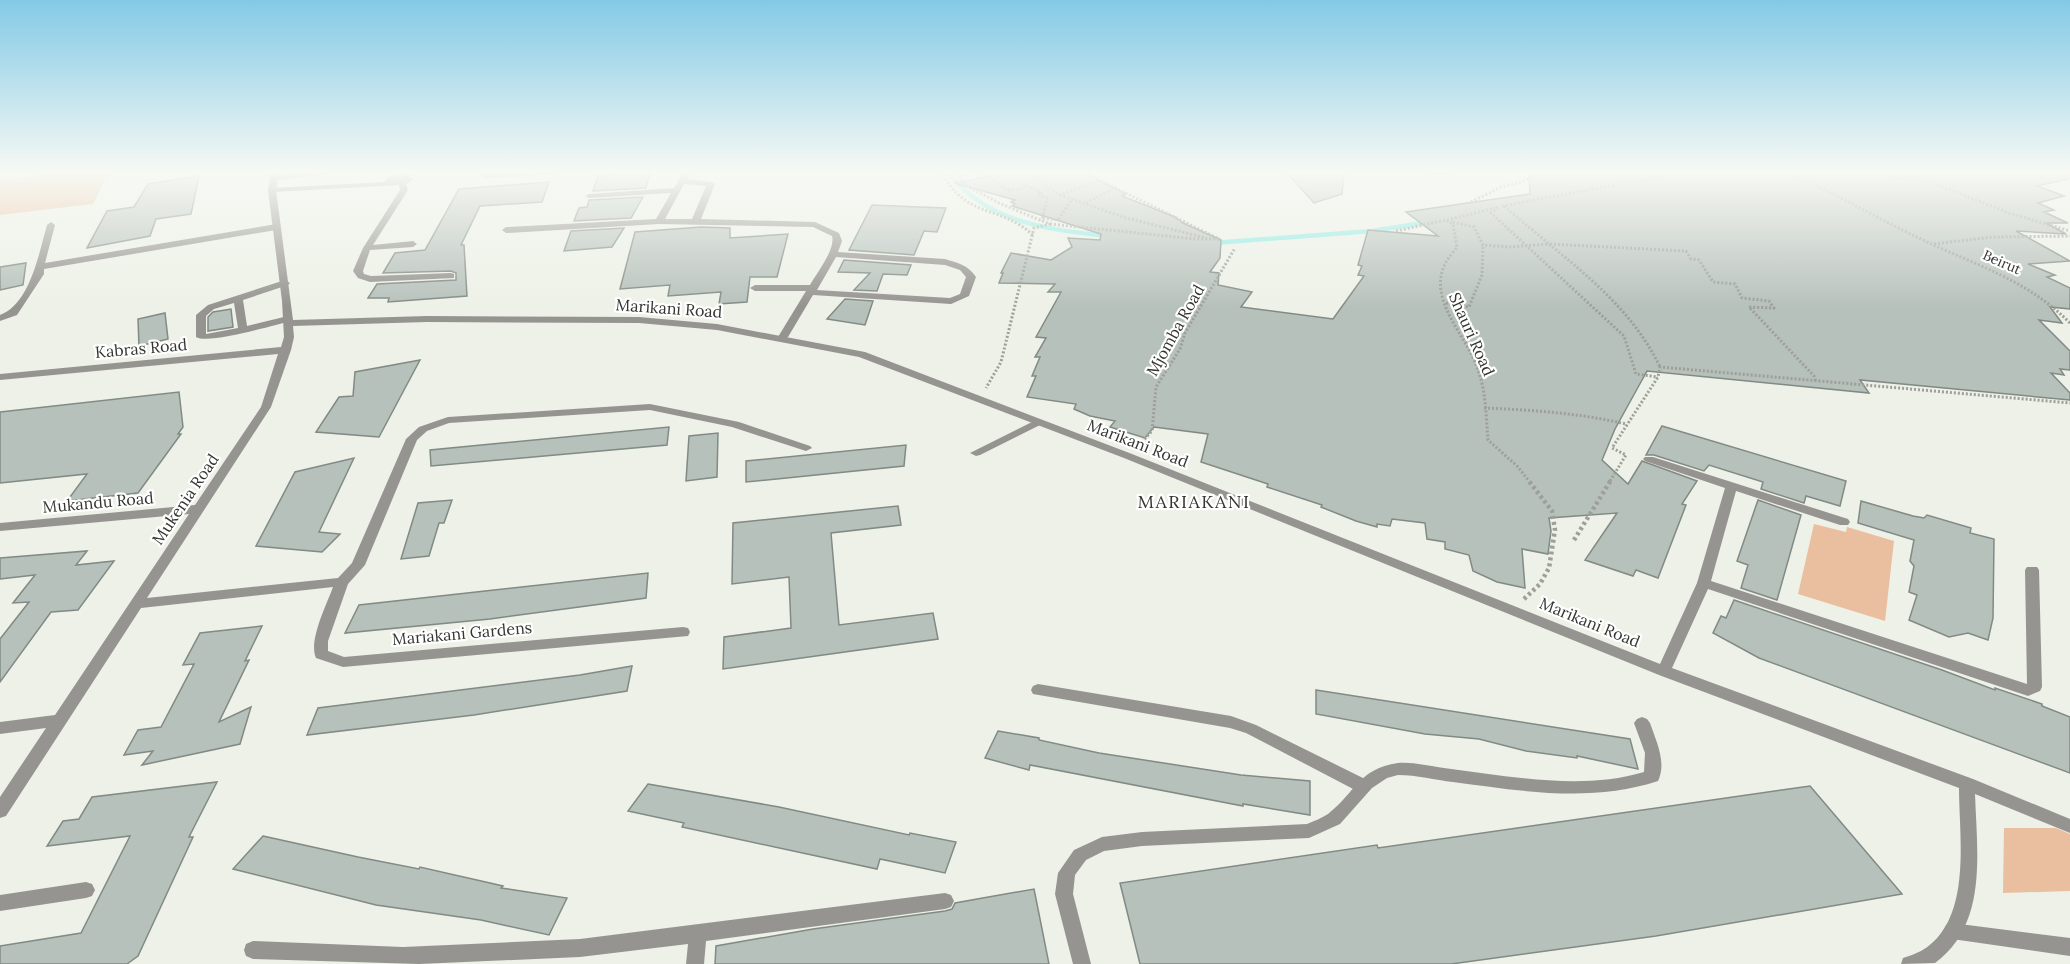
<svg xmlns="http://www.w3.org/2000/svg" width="2070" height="964" font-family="Lora,serif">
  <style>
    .green { fill: #eabf9f }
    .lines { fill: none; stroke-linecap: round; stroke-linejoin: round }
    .stream { stroke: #8deae4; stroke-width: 4.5 }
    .building { fill: #b7c1bb; stroke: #818a84; stroke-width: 1.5 }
    .path-far1 { stroke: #9d9f98; stroke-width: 3; stroke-dasharray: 2 2; stroke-linecap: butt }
    .path { stroke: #9d9f98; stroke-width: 4.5; stroke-dasharray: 3 3; stroke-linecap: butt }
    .lane { fill: #969490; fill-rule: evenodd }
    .street { fill: #969490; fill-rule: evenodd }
    .labels { text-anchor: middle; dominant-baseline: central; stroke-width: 4.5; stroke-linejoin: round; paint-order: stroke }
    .far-street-label { font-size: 14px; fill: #343531; stroke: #fff }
    .street-label { font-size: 16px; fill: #343531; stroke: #fff }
    .neighbourhood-label { font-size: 18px; letter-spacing: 1.5px; fill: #343531; stroke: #fff }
  </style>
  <rect width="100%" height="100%" fill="#edf1e7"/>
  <g class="green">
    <path d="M72 172H109L93 204 0 215V180Z"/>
    <path d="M1814 524 1846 532 1847 527 1894 541 1885 621 1798 594Z"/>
    <path d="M2004 828H2056L2070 834V891L2003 893Z"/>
  </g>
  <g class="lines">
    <g class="stream">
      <path d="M948 172C986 223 1050 230 1109 236"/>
      <path d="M1213 243 1372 231 1429 222"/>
    </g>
  </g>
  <g class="building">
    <path d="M987 172H1082L1126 194 1122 196 1175 217 1183 223 1221 240 1220 258 1210 272 1219 273 1218 285 1252 292 1241 307 1333 319 1364 276 1358 275 1362 266 1358 265 1368 230 1438 236 1406 212 1530 194 1529 172H2068L2069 179 2037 186 2064 196 2038 203 2054 210 2044 212 2068 223H2046L2066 234 2016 231 2070 261 2028 264 2055 275 2047 277 2070 288V309L2050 307 2062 323 2039 320 2070 351V370L2060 369 2064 375 2051 373 2070 393V400L1860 380 1869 393 1647 371 1615 429 1602 460 1628 484 1642 461 1697 481 1682 504 1686 505 1658 578 1636 570 1633 576 1585 560 1617 513 1549 518 1551 531 1548 554 1522 549 1525 588 1497 582 1473 571 1469 555 1445 549V542L1427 539 1425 523 1392 519 1390 526 1377 524V527L1356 521 1321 507 1322 505 1267 487 1268 484 1201 462 1208 434 1154 427 1145 438 1110 427 1115 421 1090 416 1074 409 1076 404 1027 397 1036 376H1032L1040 357H1035L1046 338 1036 337 1061 292H1048L1055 284 999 283 1003 273H1001L1011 253 1051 260 1072 247 1068 238 1100 240 1101 234 1012 206 1015 204 1011 202 1015 200 954 183 991 176Z"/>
    <path d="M1303 172H1344L1342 194 1314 203 1287 173Z"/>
    <path d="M650 173 646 188 593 191 598 176Z"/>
    <path d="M199 176 191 214 156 219 150 236 87 248 107 211 134 207 148 184Z"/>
    <path d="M549 182 542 202 480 206 461 245H464L467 296 388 302 389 298H368L377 284 456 280V273L451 271 383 273 395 253 425 250 459 189Z"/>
    <path d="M643 197 631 218 574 221 579 208 587 207 589 200Z"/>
    <path d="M872 205 920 207 946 208 937 232 924 231 914 255 849 250Z"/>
    <path d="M701 227 730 228V238L788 234 777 277H750L747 302 719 304 721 292 668 296 670 285 620 289 635 232Z"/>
    <path d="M624 228 612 247 564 251 571 231Z"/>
    <path d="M844 260 911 265 907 275 883 274 877 291 854 290 870 273 838 272Z"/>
    <path d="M26 263 23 285 0 290V267Z"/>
    <path d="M845 299 873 301 865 325 827 319Z"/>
    <path d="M231 309 233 327 208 331V317L213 312Z"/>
    <path d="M165 313 168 339 139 346 138 319Z"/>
    <path d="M420 360 379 437 316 432 339 397 353 396 355 372Z"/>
    <path d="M179 392 183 427 178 434H181L138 493 67 501 87 474 0 483V412Z"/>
    <path d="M1662 426 1846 481 1840 506 1806 496 1804 503 1761 489 1763 482 1709 465 1704 471 1654 455H1646Z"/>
    <path d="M669 427 667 445 431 466 430 450Z"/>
    <path d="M718 433 717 477 686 481 689 436Z"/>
    <path d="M906 445 904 466 746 482V461Z"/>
    <path d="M354 458 319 532 340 534 322 552 256 546 295 472Z"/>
    <path d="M452 500 444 523H439L429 556 401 559 418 503Z"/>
    <path d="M1758 500 1801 515 1777 600 1741 588 1748 565 1737 561Z"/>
    <path d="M1861 501 1913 516 1924 518 1927 515 1971 528 1970 533 1994 539 1993 618 1988 640 1968 633 1949 637 1909 620 1917 595 1909 592 1914 566 1910 561 1914 540 1858 523Z"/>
    <path d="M898 506 901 525 831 533 839 625 933 613 938 639 723 669 724 637 791 628 789 577 732 584 733 523Z"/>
    <path d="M87 551 76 565 114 561 78 610 51 612 0 682V639L29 602 13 603 35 575 0 579V558Z"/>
    <path d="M648 573 646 598 490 619 345 633 359 605Z"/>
    <path d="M1734 600 1942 670 1995 690V688L2042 704V706L2070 717V773L1759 658 1713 633 1721 616 1726 618Z"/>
    <path d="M262 626 245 661 249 660 219 722 251 707 240 744 142 765 153 751 124 755 138 730 161 727 194 664 183 665 200 633Z"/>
    <path d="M632 666 627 691 474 715 307 735 318 708 580 675Z"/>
    <path d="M1316 690 1630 739 1638 769 1577 756V758L1526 751 1479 739 1425 734 1316 714Z"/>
    <path d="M998 731 1039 738V740L1099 753 1241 775 1310 781V815L1243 804V806L1030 765 1029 770 985 758Z"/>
    <path d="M217 782 189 837H193L138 956 127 964H0V946L81 933 130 836 47 846 63 821 79 819 92 797Z"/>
    <path d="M648 784 779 807 909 835 910 833 956 842 945 873 880 859 877 869 682 827 684 823 628 811Z"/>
    <path d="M1810 786 1902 894 1656 936 1451 964H1140L1120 883 1377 845 1378 848Z"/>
    <path d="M263 836 358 857 419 869 420 867 503 886 501 888 567 898 549 935 481 920 376 905 233 869Z"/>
    <path d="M1034 889 1049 964H715L716 946 813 929 945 911 952 909 955 903Z"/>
  </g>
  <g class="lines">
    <g class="path-far1">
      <path d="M941 172C968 220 999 204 1033 235"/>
      <path d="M958 172 965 185 1001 204 1050 224 1034 228 1001 362 986 388"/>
      <path d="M982 172 1007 190 1020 189 1026 185 1041 193 1038 195 1047 198 1042 221"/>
      <path d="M1026 172 1060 195 1098 181"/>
      <path d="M1040 172 1044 174 1053 172"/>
      <path d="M1787 172C1832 191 1874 217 1919 238 1974 265 2025 278 2070 323"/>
      <path d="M1881 172 1897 179 1918 177 2009 213 2070 231"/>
      <path d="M1836 173 1857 172"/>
      <path d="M1796 175 1836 173 1833 172"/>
      <path d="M1060 195 1123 217 1206 238"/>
      <path d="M1471 202 1501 187 1522 182 1541 172"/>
      <path d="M1086 203 1115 188"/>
      <path d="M1502 206 1685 172"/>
      <path d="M1504 206 1549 244 1686 251 1691 259 1699 260 1713 282 1735 284 1742 298 1769 301 1774 308 1749 307 1814 376 1816 382"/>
      <path d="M1498 207 1491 213 1624 336 1636 374 1658 377"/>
      <path d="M1043 218 1058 220 1072 199"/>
      <path d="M1447 220 1495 208"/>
      <path d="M1453 222 1474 227 1483 245 1510 247 1549 244C1593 280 1635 315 1660 367"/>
      <path d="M1050 224 1196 239H1219L1083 172"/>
      <path d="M1396 231 1446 220 1453 224 1457 247C1453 253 1447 259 1444 266 1429 302 1466 335 1477 367 1486 390 1486 416 1488 440L1517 466 1529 481"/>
      <path d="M1934 244 1992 237 2070 236"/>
      <path d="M1446 303 1469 307 1482 275 1483 245"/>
      <path d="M1484 408C1532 410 1579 413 1626 424"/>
      <path d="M1139 445 1152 431 1156 387 1180 349 1185 333 1235 248"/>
      <path d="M1610 481 1626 455 1612 448 1658 377 1660 367 2070 403"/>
    </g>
    <g class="path">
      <path d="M1574 540 1611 480"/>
      <path d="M1524 599 1540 584 1549 568 1555 530 1552 511 1528 480"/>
    </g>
    <g class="lane">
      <path d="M408 172H419L409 176 414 179 406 184 408 190 373 245 413 241 417 244 413 247 370 250 363 271 364 274 371 276 451 273 454 274V278L370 282 358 278 353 271 363 248 400 190 399 185 272 192 268 190 272 188 384 182 388 177Z"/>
      <path d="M481 172H489V174L559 172 555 174 488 178 481 176Z"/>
      <path d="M683 172H691L687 179 711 182 715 184 701 219 815 222 839 233 842 241 838 252 945 259C958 263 968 265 976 277L969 296 951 304 813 295 788 337 783 340 778 337 806 291H755L750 288 755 285H810C816 274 836 249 832 236L813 227 659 224 506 233 502 230 506 227 656 219 671 193 589 198 585 196 589 194 674 188ZM684 184 706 186 692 219H665ZM836 257 945 265 960 270 966 277 960 294 950 298 817 290Z"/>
      <path d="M1425 172H1457C1450 176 1432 176 1425 172Z"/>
      <path d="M51 222 55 225 45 263 276 224 280 227 276 230 44 269V274L17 315 0 321V315C30 304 39 253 47 225Z"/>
      <path d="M285 280 290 283 288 285 243 300 247 326 288 316 293 319 291 321C274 325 208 345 196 337V315L208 305ZM234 303 238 328 206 334V316L214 309Z"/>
      <path d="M1038 419 1044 422 1042 424 980 455 976 456 970 453Z"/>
      <path d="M1038 684 1231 716 1256 725 1369 781 1371 786 1369 791 1363 793 1357 791 1246 733 1230 728 1033 694 1031 690 1033 686Z"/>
      <path d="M86 882 92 884 95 890 92 896 86 898 0 911V895Z"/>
      <path d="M1952 923 2070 938V956L1952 939 1946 937 1943 931 1946 925Z"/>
    </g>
    <g class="street">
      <path d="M271 172H279L278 175 310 172H331L327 174 278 180 276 190 293 320 427 316 639 317 717 324 865 352 1132 454 1660 664 1697 583 1725 488 1645 461 1643 459 1645 457H1653L1848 519 1850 522 1848 525H1840L1736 491 1711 581 2027 684 2025 570 2027 567H2037L2039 570 2042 687 2040 691 2028 696 1708 589 1672 668 1973 779 2070 819V833L1975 794C1977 853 1988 924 1935 963L1901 964 1903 958C1909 956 1915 954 1921 951 1973 921 1959 838 1959 788L1659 675 1124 458 859 357 717 330 639 323 427 322 293 326 294 337 291 350 271 407 147 598 338 578 352 563 406 439 419 427 448 417 650 404 739 422 810 446 812 448 806 451 732 427 650 410 449 423 427 431 417 440 365 565 348 584 328 641V651L344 657 683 627 688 628 690 632 688 636 343 667 316 658C308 641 327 604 333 587L141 608 6 816 0 818V797L46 728 0 734V722L55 715 189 514 0 531V523L195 505 261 407 278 354 0 380V374L281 347 284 337 282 301 268 190Z"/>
      <path d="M1642 717 1647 719 1650 723C1656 741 1667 762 1658 781 1591 803 1521 791 1453 782 1435 780 1417 775 1398 775L1387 778 1372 788 1340 824 1309 838 1142 846 1104 851 1086 860 1075 875 1073 894 1091 964H1073L1055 894 1058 873 1074 850 1102 837 1142 832 1307 824C1314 821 1322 818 1328 814 1356 792 1358 769 1398 763 1414 762 1428 766 1444 768 1509 776 1580 791 1644 772L1645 753 1634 723 1637 719Z"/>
      <path d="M945 893 951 895 954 901 951 907 945 909 706 941 704 964H686L688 944 580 957 419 964 253 959 246 956 244 950 246 944 253 941 403 947 580 939Z"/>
    </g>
  </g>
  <linearGradient id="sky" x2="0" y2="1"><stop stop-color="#83cae6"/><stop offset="0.56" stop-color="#f7f9f4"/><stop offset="1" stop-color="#f7f9f4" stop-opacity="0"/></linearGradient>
  <rect width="2070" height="307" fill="url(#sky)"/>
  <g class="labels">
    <g class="far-street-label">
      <text transform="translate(2002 262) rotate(24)">Beirut</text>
    </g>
    <g class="street-label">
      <text transform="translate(669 308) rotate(4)">Marikani Road</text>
      <text transform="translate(1175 330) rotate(-61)">Mjomba Road</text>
      <text transform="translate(1472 334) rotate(66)">Shauri Road</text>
      <text transform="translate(141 348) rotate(-5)">Kabras Road</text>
      <text transform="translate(1138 443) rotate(21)">Marikani Road</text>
      <text transform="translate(185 499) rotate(-56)">Mukenia Road</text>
      <text transform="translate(98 502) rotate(-5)">Mukandu Road</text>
      <text transform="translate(1590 622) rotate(22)">Marikani Road</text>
      <text transform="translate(462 633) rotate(-5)">Mariakani Gardens</text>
    </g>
    <g class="neighbourhood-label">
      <text x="1194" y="501">MARIAKANI</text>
    </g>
  </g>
</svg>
